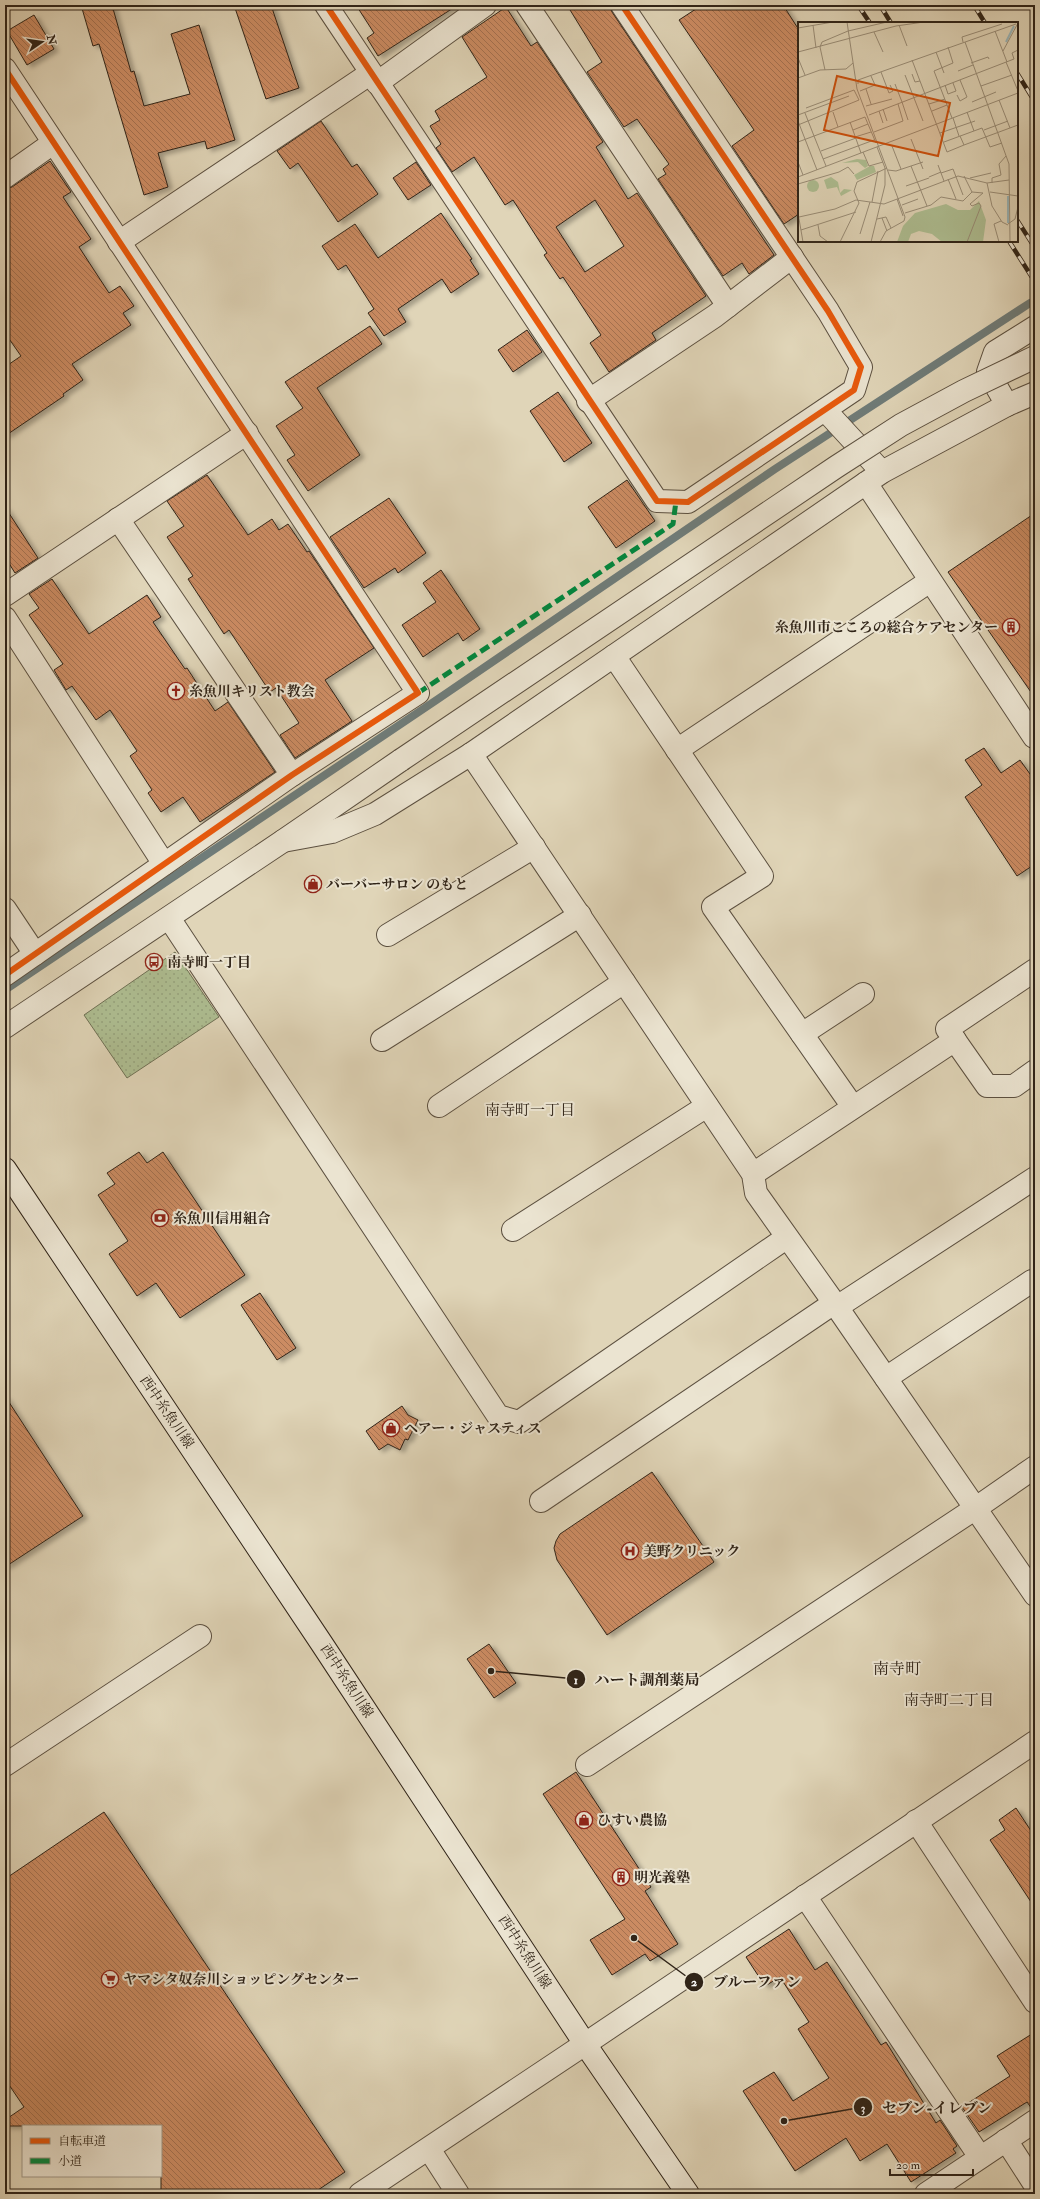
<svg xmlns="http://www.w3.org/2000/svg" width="1040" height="2199" font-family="'IM FELL Double Pica','Noto Serif JP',serif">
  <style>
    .park { fill: url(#park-dots); stroke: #6f7155 }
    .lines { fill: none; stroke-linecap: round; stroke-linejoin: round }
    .stream { stroke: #6f7c79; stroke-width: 8 }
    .building { fill: url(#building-back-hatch); stroke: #302418; fill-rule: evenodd; filter: url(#shadow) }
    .minor-casing { stroke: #5c5040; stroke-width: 24 }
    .tertiary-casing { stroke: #5c5040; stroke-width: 24 }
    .secondary-casing { stroke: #302418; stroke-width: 24 }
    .minor { stroke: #ebe4d1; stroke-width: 22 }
    .tertiary { stroke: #ebe4d1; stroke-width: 22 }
    .secondary { stroke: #ebe4d1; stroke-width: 22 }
    .rail-casing { stroke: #302418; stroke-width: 4.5 }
    .rail { stroke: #ebe4d1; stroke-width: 3; stroke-dasharray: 9; stroke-linecap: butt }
    .tertiary-bridge-casing { stroke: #5c5040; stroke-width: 24; stroke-linecap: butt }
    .tertiary-bridge { stroke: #ebe4d1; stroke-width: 22 }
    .quiet { stroke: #00873e; stroke-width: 5; stroke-dasharray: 10 5; stroke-linecap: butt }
    .cycleway-casing { stroke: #ebe4d1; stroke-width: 8 }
    .cycleway { stroke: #e8590c; stroke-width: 6 }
    .labels { text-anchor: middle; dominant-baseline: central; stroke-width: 4; stroke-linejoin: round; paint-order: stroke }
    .poi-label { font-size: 14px; font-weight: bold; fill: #302418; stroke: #ebe4d1; text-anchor: start }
    .street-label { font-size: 14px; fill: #302418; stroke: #ebe4d1 }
    .neighbourhood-label { font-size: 15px; fill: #302418; stroke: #ebe4d1 }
    .quarter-label { font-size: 16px; fill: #302418; stroke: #ebe4d1 }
    .inset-river { fill: none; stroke: #99b6ba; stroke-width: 2 }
    .inset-road { fill: none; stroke: #9a8e78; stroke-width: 1 }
    .view { fill: #cc510e; fill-opacity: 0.15; stroke: #cc510e; stroke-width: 2 }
    .inset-edge { fill: none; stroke: #302418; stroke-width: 2 }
    .leader { fill: none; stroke: #302418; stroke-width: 1.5 }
    .callout-dot { fill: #302418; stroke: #ebe4d1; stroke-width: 1.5 }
    .mark-label { font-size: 12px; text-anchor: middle; font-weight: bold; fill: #fff }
    .callout-label { font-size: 15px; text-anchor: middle; font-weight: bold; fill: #302418; stroke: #ebe4d1; stroke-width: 4; stroke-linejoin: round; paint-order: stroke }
  </style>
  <defs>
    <pattern id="park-dots" width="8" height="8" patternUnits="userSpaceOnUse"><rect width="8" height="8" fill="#aebe92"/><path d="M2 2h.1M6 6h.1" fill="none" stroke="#96a37d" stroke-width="1.8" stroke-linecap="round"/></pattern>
    <pattern id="building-back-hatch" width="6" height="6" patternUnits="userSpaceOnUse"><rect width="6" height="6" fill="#cc8c63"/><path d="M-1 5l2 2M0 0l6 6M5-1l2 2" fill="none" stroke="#a67251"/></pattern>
    <filter id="shadow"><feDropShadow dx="4.5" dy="2.5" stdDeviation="2" flood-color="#0004"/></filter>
  </defs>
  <rect width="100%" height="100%" fill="#e0d5b8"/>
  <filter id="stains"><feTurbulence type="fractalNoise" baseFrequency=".005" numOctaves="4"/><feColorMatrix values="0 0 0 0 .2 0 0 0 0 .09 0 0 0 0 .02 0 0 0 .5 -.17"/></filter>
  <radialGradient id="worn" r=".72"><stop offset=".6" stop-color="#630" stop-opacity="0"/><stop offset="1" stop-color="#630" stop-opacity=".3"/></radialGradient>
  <path class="park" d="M175 952 219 1017 127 1078 84 1015Z"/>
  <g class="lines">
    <path class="stream" d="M5 990 438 699 775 469 1030 303"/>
  </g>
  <g class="building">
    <path d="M81 5H112L131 72 134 71 144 106 190 94 171 34 199 25 235 140 207 149 205 141 158 153 168 187 144 195 99 44 93 46Z"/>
    <path d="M234 5H271L299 88 266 99Z"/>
    <path d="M356 5H458L378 56 367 38 374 33Z"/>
    <path d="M567 5H610L612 12 774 255 749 274 742 263 723 276 658 179 666 174 663 169 669 164 637 119 624 127 587 72 602 62Z"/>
    <path d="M702 5H783L799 30V214L784 224 732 146 754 130 679 20Z"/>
    <path d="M506 7 531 46 537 42 603 142 596 147 628 199 637 193 706 296 652 333 656 340 609 372 590 343 601 335 563 277 560 279 544 255 547 253 513 200 505 205 474 157 452 172 436 148 441 144 430 126 440 120 435 111 487 77 462 37ZM595 200 624 246 585 272 556 227Z"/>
    <path d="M34 15 54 49 27 65 7 31Z"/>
    <path d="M321 121 352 167 357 164 378 194 338 222 298 163 290 169 277 151Z"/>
    <path d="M50 161 71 192 63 197 91 239 79 247 109 293 120 286 134 306 123 313 131 325 72 364 83 380 63 394 64 396 5 436V367L21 356 5 333V189L12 187Z"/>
    <path d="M416 162 431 185 408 200 393 178Z"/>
    <path d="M441 213 472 259 470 260 479 274 451 293 442 279 398 309 406 322 384 336 368 313 374 309 346 265 338 270 322 246 355 224 378 258Z"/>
    <path d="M370 326 382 344 317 388 360 455 308 491 287 460 295 455 276 426 303 408 285 382Z"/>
    <path d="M527 330 542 352 513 372 498 350Z"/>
    <path d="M558 392 592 443 564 462 530 411Z"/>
    <path d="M207 475 248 535 272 519 279 530 288 524 307 552 309 551 374 648 325 680 352 721 295 758 280 735 299 723 276 688 270 692 229 630 224 634 188 579 193 576 167 537 184 526 167 501Z"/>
    <path d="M627 480 655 521 616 548 588 507Z"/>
    <path d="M389 498 426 553 398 573 395 568 364 588 330 537Z"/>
    <path d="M5 507 38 558 15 573 5 557Z"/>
    <path d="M1035 513V698L948 572Z"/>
    <path d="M441 570 480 629 463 641 458 633 423 657 402 625 436 602 423 583Z"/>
    <path d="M52 579 89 634 147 595 161 617 153 622 185 669 187 668 215 711 228 702 275 772 200 822 183 797 161 812 148 793 152 790 130 756 137 751 110 710 96 720 72 686 66 690 54 670 63 664 29 615 39 608 29 594Z"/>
    <path d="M984 748 1001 773 1020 760 1035 781V864L1017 876 965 797 982 785 965 760Z"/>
    <path d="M139 1152 147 1163 163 1152 245 1275 180 1318 156 1283 137 1296 109 1254 128 1241 98 1195 115 1184 107 1173Z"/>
    <path d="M260 1293 296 1348 277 1360 241 1305Z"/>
    <path d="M5 1396 83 1516 5 1567Z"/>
    <path d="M402 1406 408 1415 418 1420 408 1440 405 1439 400 1450 388 1444 379 1450 366 1431Z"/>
    <path d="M652 1472 714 1562 607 1635 557 1560 554 1548 556 1541 560 1534Z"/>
    <path d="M489 1644 516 1683 494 1698 467 1659Z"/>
    <path d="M576 1772 651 1887 645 1891 678 1944 650 1961 645 1954 612 1975 590 1940 625 1919 543 1794Z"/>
    <path d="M1016 1808 1035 1837V1908L990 1840 1005 1830 999 1820Z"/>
    <path d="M104 1812 345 2172 312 2194H161V2126H5V2120L24 2107 5 2079V1879Z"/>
    <path d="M789 1929 815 1970 827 1962 881 2045 886 2042 936 2123 940 2120 957 2146 953 2149 956 2153 911 2182 887 2144 860 2161 846 2138 795 2171 743 2091 774 2072 793 2101 829 2078 798 2029 809 2022 780 1977 765 1986 746 1957Z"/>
    <path d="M1035 2032V2109H1032L1027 2102 979 2132 962 2107 1010 2076 997 2056Z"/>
  </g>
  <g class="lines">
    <defs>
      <g id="minor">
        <path d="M326 5 657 501 688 502 854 390 861 367 828 311 622 5"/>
        <path d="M527 5 728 306"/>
        <path d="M5 69 418 693 292 775 5 975"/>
        <path d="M377 83 485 5"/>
        <path d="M5 177 53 143"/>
        <path d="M119 242 371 73"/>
        <path d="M588 401 715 316 792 257"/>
        <path d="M1007 405 988 372 995 352 1035 327"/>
        <path d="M825 410 882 472"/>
        <path d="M866 483 1034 737 1035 736"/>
        <path d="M118 519 292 775"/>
        <path d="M5 595 247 433"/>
        <path d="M5 618 164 864"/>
        <path d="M614 656 762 876 713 907 853 1107"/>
        <path d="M677 750 930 581"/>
        <path d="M471 754 753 1174 756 1193 837 1307 1035 1595"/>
        <path d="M283 841 332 832 375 814 471 754 882 472 1007 405 1035 393"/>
        <path d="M5 909 35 954"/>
        <path d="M169 918 498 1416 519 1422 786 1238"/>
        <path d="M388 935 534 847"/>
        <path d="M1035 970 947 1029 987 1086H1014L1035 1071"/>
        <path d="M802 1034 863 994"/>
        <path d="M382 1040 580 915"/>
        <path d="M439 1106 624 982"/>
        <path d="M753 1174 955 1040"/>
        <path d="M513 1230 707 1106"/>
        <path d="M837 1307 1035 1178"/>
        <path d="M886 1378 1032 1281"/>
        <path d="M541 1501 834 1303"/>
        <path d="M5 1765 200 1636"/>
        <path d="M587 1765 976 1508 1035 1467"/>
        <path d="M916 1821 1035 2002"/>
        <path d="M805 1896 980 2157"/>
        <path d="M585 2044 1035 1742"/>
        <path d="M1006 2140 1035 2185"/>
        <path d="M429 2149 458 2194"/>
        <path d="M926 2194 1035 2121"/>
      </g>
      <g id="tertiary">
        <path d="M5 1027 283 841 401 760"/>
        <path d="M360 2194 585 2044"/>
      </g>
      <path id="secondary" d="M5 1169 322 1644 585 2044 688 2194"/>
    </defs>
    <use href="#minor" class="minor-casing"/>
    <use href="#tertiary" class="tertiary-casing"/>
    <use href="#secondary" class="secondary-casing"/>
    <use href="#minor" class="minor"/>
    <use href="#tertiary" class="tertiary"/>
    <use href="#secondary" class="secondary"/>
    <defs>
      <g id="rail">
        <path d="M858 5 870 23"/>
        <path d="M880 5 891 23"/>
        <path d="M974 5 985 23"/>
        <path d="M1017 73 1035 102"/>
        <path d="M1017 220 1035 248"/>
        <path d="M1009 241 1035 282"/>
      </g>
    </defs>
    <use href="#rail" class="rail-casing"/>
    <use href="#rail" class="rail"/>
    <defs>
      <path id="tertiary-bridge" d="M401 760 836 467 901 425 964 391 1035 357"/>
    </defs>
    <use href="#tertiary-bridge" class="tertiary-bridge-casing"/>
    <use href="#tertiary-bridge" class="tertiary-bridge"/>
    <path class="quiet" d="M418 693 673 524 676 501"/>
    <defs>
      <g id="cycleway">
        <path d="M326 5 657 501 688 502 854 390 861 367 828 311 622 5"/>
        <path d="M5 69 418 693 292 775 5 975"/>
      </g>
    </defs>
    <use href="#cycleway" class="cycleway-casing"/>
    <use href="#cycleway" class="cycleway"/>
  </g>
  <defs>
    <symbol id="building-ring" viewBox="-11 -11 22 22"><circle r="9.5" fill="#ebe4d1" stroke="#8f2418" stroke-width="1.5"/><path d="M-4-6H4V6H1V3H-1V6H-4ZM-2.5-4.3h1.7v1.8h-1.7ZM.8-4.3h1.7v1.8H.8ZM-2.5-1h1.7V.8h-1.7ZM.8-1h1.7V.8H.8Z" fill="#8f2418"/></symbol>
    <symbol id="church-ring" viewBox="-11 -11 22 22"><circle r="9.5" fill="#ebe4d1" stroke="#8f2418" stroke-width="1.5"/><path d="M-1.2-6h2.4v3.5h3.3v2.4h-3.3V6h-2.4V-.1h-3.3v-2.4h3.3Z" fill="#8f2418"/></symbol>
    <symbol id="shop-ring" viewBox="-11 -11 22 22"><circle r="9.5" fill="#ebe4d1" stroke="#8f2418" stroke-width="1.5"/><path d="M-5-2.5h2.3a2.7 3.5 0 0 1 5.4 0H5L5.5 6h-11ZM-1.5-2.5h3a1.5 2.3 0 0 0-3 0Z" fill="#8f2418"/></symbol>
    <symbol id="bus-ring" viewBox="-11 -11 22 22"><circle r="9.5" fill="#ebe4d1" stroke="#8f2418" stroke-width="1.5"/><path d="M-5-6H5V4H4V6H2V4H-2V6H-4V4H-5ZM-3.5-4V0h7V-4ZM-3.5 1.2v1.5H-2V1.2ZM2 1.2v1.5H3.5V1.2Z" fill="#8f2418"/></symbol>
    <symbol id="bank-ring" viewBox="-11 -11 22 22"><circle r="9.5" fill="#ebe4d1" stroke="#8f2418" stroke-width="1.5"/><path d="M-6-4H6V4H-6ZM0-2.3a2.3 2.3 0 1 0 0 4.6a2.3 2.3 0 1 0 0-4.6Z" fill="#8f2418"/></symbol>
    <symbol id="hospital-ring" viewBox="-11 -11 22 22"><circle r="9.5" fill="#ebe4d1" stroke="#8f2418" stroke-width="1.5"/><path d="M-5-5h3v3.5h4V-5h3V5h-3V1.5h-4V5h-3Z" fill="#8f2418"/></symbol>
    <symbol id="supermarket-ring" viewBox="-11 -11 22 22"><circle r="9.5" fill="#ebe4d1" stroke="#8f2418" stroke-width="1.5"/><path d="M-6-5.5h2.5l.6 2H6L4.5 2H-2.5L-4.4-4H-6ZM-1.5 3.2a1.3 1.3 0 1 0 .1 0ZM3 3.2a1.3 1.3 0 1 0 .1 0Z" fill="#8f2418"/></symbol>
  </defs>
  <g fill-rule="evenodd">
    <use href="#building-ring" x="1001" y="617" width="20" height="20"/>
    <use href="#church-ring" x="166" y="681" width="20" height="20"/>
    <use href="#shop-ring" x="303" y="874" width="20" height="20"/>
    <use href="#bus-ring" x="144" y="952" width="20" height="20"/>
    <use href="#bank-ring" x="150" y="1208" width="20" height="20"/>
    <use href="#shop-ring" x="381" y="1418" width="20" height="20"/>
    <use href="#hospital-ring" x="620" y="1541" width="20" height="20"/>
    <use href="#shop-ring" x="574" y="1810" width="20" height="20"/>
    <use href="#building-ring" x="611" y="1867" width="20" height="20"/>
    <use href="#supermarket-ring" x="100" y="1969" width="20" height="20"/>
  </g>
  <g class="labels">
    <g class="poi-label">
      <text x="998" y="627" text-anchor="end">糸魚川市こころの総合ケアセンター</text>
      <text x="189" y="691">糸魚川キリスト教会</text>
      <text x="326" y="884">バーバーサロン のもと</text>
      <text x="167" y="962">南寺町一丁目</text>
      <text x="173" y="1218">糸魚川信用組合</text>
      <text x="404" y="1428">ヘアー・ジャスティス</text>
      <text x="643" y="1551">美野クリニック</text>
      <text x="597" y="1820">ひすい農協</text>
      <text x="634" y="1877">明光義塾</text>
      <text x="123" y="1979">ヤマシタ奴奈川ショッピングセンター</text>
    </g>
    <g class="street-label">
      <text transform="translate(167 1412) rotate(56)">西中糸魚川線</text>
      <text transform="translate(347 1681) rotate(57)">西中糸魚川線</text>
      <text transform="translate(525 1952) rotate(57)">西中糸魚川線</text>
    </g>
    <g class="neighbourhood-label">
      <text x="530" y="1110">南寺町一丁目</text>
      <text x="949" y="1700">南寺町二丁目</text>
    </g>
    <g class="quarter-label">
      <text x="897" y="1669">南寺町</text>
    </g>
  </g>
  <g transform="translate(798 22)">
    <rect width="220" height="220" fill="#e0d5b8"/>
    <path d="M9 164a6 6 0 1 1 12 0a6 6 0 1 1-12 0Z" fill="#aebe92"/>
    <path d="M59 137 68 138 70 144 67 146 60 140 44 141ZM33 155 40 160 42 171 46 167 54 168 43 174 39 165 29 167 26 158ZM181 179 188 198 185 220H144L134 212 121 209 113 212 110 220H99L105 204 117 191 148 182 160 188H172Z" fill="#aebe92"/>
    <path d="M72 144H76L78 150 59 158 56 153Z" fill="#aebe92"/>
    <path class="inset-river" d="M208 20 216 4M210 201V174"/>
    <path class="inset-road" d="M49 0 59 67 107 195 106 199 88 209 82 220M15 3 18 26M101 3 109 24M0 6 35 0M197 9 209 40M76 10 85 30M165 20 164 15 204 2M167 20 211 142 212 220M150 25 155 41 136 49 154 96M205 29 220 1M0 30 98 4 126 0M138 30 146 51M0 36 7 53M114 38 149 130 166 123 162 114M208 40 220 69M173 41 190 35 191 37M27 48 22 25 24 20 50 9 89 0M160 49 175 43M83 50 91 71 95 69 92 63M114 52 117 60 122 59M107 53 125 99M0 56 22 48 48 47 55 41M60 62V58L218 2M97 62 104 80M147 63 150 72 158 69 155 61M183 64 214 53M68 67 73 82M62 69 77 63 73 54M159 73 162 79 169 75 162 58M201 78 212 106M104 80 110 98M174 80 198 70M131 82 147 77M68 84 94 77M85 87 89 99M81 89 85 101M134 89 149 83M35 90 40 105M169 90 176 109M7 91 16 114M0 93 51 74M71 93 216 37 214 31 220 28M155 96 161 114M0 99 19 148M52 100 63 131M0 103 61 78 56 68 8 86M55 108 70 102M186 108 210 99M76 110 105 99 100 82M142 111 177 99M16 114 28 144M57 115 73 110M113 117 125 147M0 120 67 95 78 121M146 120 184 106 192 125 204 121M166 123 220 103M94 124 103 147M79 125 87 146M23 129 58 116M65 130 71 144 85 140M25 137 76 118M0 140 5 153M140 143 146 159M113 144 125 140M90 148 98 149 113 144 129 184M143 151 155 147 165 173M166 154 174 170 185 171M0 155 220 71M131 155 143 150M172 156 193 151M150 157 158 177M189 161 194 184 204 200 210 203M194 161V156L203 153 201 142 208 134M0 162 41 150 50 145 56 152M108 164 131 156M192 170 220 174M99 177 105 194M74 180 80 149M104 183 120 177M0 191 5 220M107 191 133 183 143 175 165 179 174 170M1 195 37 187 58 178 86 182 160 154 189 161 211 158M84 196 89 209M79 197 88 195 93 206M210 202 217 197 220 185M20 203 22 214 30 220M3 208 58 190M62 212 72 180M42 220 61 181 56 169 59 160 89 146M73 220 87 163V146M169 220 183 184 181 181 174 184 172 182 185 171M201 220 196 202 203 199"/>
    <path class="view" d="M39 54 152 81 140 134 26 108Z"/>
    <rect width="220" height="220" class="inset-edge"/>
  </g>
  <path class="leader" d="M491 1671L576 1679M634 1938L694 1982M784 2121L863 2107"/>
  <g class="callout-dot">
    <circle cx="491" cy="1671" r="4"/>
    <circle cx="634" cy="1938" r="4"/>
    <circle cx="784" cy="2121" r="4"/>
    <circle cx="576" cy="1679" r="10"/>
    <circle cx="694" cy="1982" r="10"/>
    <circle cx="863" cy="2107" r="10"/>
  </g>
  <g class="mark-label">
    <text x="576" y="1684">1</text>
    <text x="694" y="1986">2</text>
    <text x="863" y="2112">3</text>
  </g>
  <g class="callout-label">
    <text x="647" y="1685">ハート調剤薬局</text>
    <text x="757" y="1987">ブルーファン</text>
    <text x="937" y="2113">セブン-イレブン</text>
  </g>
  <rect width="1040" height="2199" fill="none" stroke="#e0d5b8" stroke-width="20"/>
  <rect x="6" y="6" width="1028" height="2187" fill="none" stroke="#302418" stroke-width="2"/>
  <rect x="10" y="10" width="1020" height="2179" fill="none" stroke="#302418"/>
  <rect x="22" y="2125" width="140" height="52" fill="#ebe4d1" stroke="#a09787"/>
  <rect x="30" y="2138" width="20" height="6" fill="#e8590c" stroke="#a09787"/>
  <text x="58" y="2145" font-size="12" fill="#302418">自転車道</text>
  <rect x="30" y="2158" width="20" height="6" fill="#00873e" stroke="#a09787"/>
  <text x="58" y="2165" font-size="12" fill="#302418">小道</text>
  <g transform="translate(42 42) rotate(77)" stroke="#ebe4d1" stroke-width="3" paint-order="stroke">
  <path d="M0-3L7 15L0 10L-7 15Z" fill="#302418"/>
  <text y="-6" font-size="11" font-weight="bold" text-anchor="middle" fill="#302418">N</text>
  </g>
  <path d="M890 2169v6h83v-6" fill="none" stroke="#302418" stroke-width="2"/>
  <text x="896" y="2169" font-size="12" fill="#302418" stroke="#ebe4d1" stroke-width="3" paint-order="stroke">20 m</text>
  <rect width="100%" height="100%" filter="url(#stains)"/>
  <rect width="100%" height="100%" fill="url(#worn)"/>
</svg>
